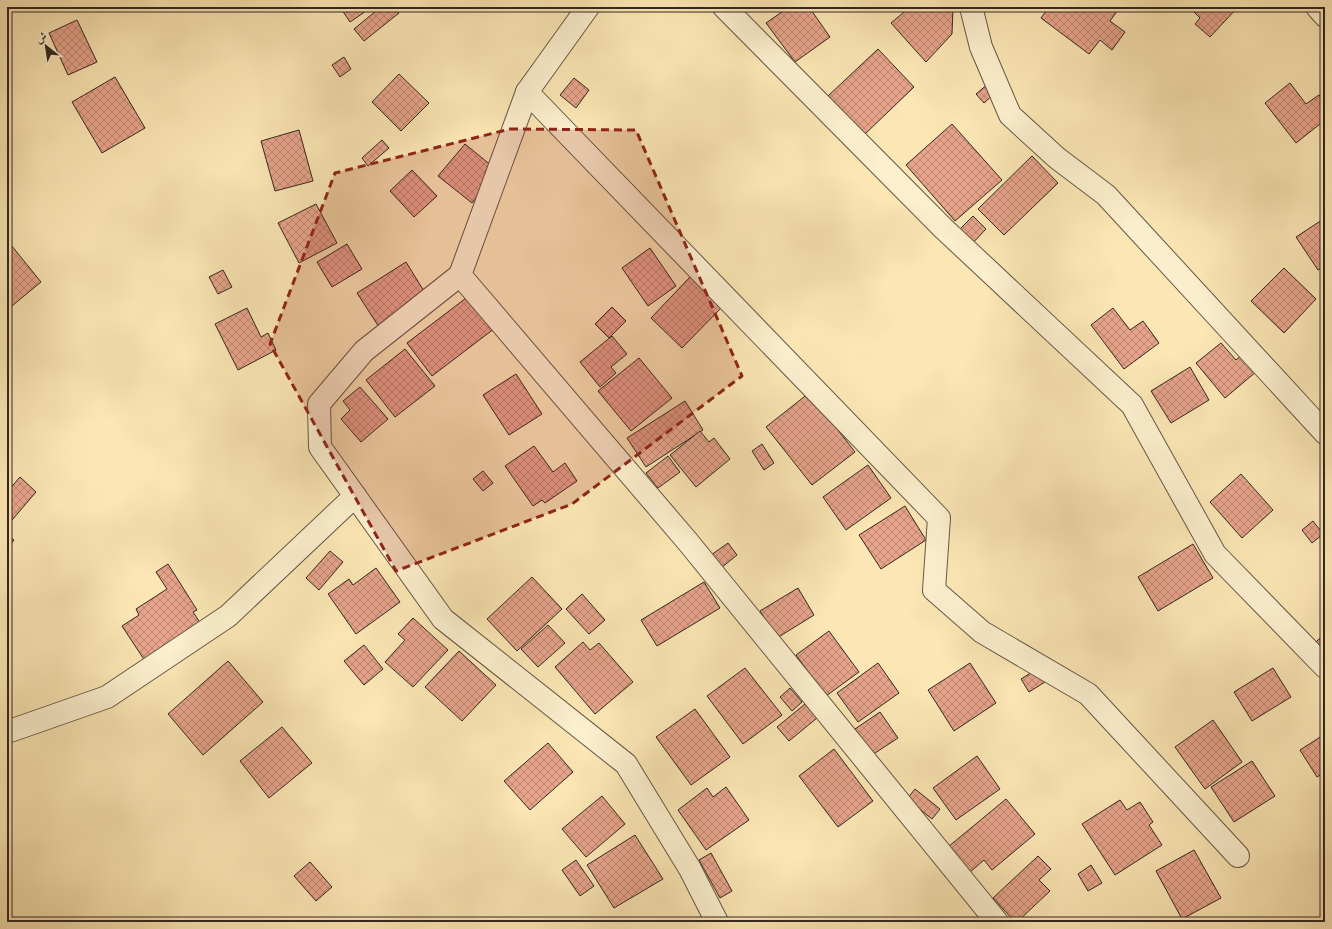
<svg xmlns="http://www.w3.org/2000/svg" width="1332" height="929" font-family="'Gentium Book Plus',Amiri,serif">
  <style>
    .building { fill: url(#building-cross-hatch); stroke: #322721 }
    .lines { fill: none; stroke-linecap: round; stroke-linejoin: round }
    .minor-casing { stroke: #645746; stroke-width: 24 }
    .minor { stroke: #fcefce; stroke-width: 22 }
    .marked { fill: #8f2418; fill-opacity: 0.2; stroke: #8f2418; stroke-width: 3; stroke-dasharray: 8 5; stroke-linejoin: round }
  </style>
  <defs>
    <pattern id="building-cross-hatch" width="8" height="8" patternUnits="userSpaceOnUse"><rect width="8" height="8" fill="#e7a48b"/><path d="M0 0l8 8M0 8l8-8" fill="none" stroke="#bc8671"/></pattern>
  </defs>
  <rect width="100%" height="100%" fill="#fbe6b4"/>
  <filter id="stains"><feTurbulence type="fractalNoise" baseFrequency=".005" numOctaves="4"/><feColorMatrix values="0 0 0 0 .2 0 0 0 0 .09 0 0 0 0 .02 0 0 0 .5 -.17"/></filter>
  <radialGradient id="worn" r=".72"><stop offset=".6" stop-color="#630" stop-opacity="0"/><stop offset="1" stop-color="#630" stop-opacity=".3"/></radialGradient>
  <g class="building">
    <path d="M340 7H372L350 22Z"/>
    <path d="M381 7H394L399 13 364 41 354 29Z"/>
    <path d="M789 7H809L830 37 795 62 766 23Z"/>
    <path d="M910 7H953L952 34 926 62 891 23Z"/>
    <path d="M1049 7H1120L1110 21 1125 32 1112 50 1100 40 1089 54 1041 18Z"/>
    <path d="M1189 7H1236L1237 8 1210 37 1195 24 1200 18Z"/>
    <path d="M77 20 97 62 68 75 49 33Z"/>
    <path d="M878 49 914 87 865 134 828 96Z"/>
    <path d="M344 57 351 69 340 77 332 65Z"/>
    <path d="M399 74 429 103 401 131 372 102Z"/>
    <path d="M115 77 145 128 102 153 72 102Z"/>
    <path d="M574 78 589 90 576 108 560 95Z"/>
    <path d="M1290 83 1306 104 1319 95 1325 103V120L1296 143 1265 103Z"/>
    <path d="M988 84 996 92 984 103 976 94Z"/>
    <path d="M952 124 1002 180 955 221 906 165Z"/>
    <path d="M299 130 313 181 275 191 261 141Z"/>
    <path d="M382 140 389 148 368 166 362 158Z"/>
    <path d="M465 144 498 171 472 203 438 176Z"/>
    <path d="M1032 156 1058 183 1004 235 978 209Z"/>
    <path d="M412 170 437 196 414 217 390 191Z"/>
    <path d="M316 204 337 243 299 263 278 223Z"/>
    <path d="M973 216 986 229 969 247 955 234Z"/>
    <path d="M1325 218V266L1318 270 1296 237Z"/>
    <path d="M7 240 41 282 7 310Z"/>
    <path d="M347 244 362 269 332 287 317 262Z"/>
    <path d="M650 248 676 286 648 306 622 268Z"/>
    <path d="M406 262 427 296 379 327 357 293Z"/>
    <path d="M1284 268 1316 299 1284 333 1251 301Z"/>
    <path d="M223 270 232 287 218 294 209 277Z"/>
    <path d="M690 277 722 307 682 348 651 318Z"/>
    <path d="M474 292 499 325 432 376 407 343Z"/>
    <path d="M612 307 626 321 609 338 595 324Z"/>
    <path d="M247 308 261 337 268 333 276 350 238 370 215 324Z"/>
    <path d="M1113 308 1130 330 1143 321 1159 343 1124 369 1091 325Z"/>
    <path d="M612 336 627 354 611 367 616 373 600 387 580 362Z"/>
    <path d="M1221 343 1236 360 1243 354 1257 371 1225 398 1196 363Z"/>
    <path d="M405 349 435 386 395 417 366 380Z"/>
    <path d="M639 358 672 398 631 431 598 391Z"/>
    <path d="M1190 367 1209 400 1171 423 1151 391Z"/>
    <path d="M516 374 542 414 509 435 483 395Z"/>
    <path d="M360 387 388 419 361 442 341 419 350 410 343 401Z"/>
    <path d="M809 393 855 452 812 485 766 427Z"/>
    <path d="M685 401 703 430 646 467 627 438Z"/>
    <path d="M700 431 709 442 714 438 730 459 696 487 670 455Z"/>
    <path d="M762 444 774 463 764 470 752 451Z"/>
    <path d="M534 446 553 472 565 463 577 481 545 503 542 500 533 506 505 466Z"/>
    <path d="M668 456 680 472 658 488 646 473Z"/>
    <path d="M868 465 891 498 846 530 823 497Z"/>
    <path d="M483 471 493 483 483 491 473 479Z"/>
    <path d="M1241 474 1273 510 1242 538 1210 502Z"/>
    <path d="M20 477 36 492 7 526V492Z"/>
    <path d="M905 506 926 540 881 569 859 535Z"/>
    <path d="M1313 521 1323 534 1312 543 1302 530Z"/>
    <path d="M7 535 14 540 7 549Z"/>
    <path d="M728 543 737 555 721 568 711 555Z"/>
    <path d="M1193 544 1213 578 1158 611 1138 577Z"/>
    <path d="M330 551 343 562 319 590 306 578Z"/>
    <path d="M168 564 197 610 193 612 203 627 147 664 122 626 139 615 136 609 167 589 156 572Z"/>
    <path d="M376 568 400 602 356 634 328 594 349 579 353 585Z"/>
    <path d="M532 577 562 609 517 651 487 619Z"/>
    <path d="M704 582 720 608 657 646 641 620Z"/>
    <path d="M798 588 814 615 777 638 760 611Z"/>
    <path d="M582 594 605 620 589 634 566 609Z"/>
    <path d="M413 618 448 650 413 687 385 662 405 640 398 634Z"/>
    <path d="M548 625 565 643 538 667 521 649Z"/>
    <path d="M829 631 859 672 826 696 796 655Z"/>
    <path d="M1325 633V656L1313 645Z"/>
    <path d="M583 642 590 650 599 643 633 682 595 714 555 667Z"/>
    <path d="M364 645 383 669 364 685 344 661Z"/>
    <path d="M459 651 496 685 462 721 425 687Z"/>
    <path d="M228 661 263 702 203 755 168 714Z"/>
    <path d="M878 663 899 693 858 722 837 693Z"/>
    <path d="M970 663 996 703 954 731 928 690Z"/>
    <path d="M745 668 782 715 743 744 707 696Z"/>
    <path d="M1273 668 1291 697 1252 721 1234 692Z"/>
    <path d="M1037 669 1045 682 1029 692 1021 679Z"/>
    <path d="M790 688 802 702 792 711 780 697Z"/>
    <path d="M805 704 817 718 789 741 777 727Z"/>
    <path d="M695 709 730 757 691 785 656 737Z"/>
    <path d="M880 712 898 738 872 755 855 729Z"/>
    <path d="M1213 720 1242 762 1205 789 1175 747Z"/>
    <path d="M282 727 312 763 269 798 240 761Z"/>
    <path d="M1325 734V772L1317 777 1300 750Z"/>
    <path d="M548 743 573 772 530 810 504 781Z"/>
    <path d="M834 749 873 801 838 827 799 776Z"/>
    <path d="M977 756 1000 789 956 820 933 788Z"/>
    <path d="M1252 761 1275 796 1234 822 1211 787Z"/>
    <path d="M726 787 749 820 706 850 678 810 707 788 713 797Z"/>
    <path d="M915 789 940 809 932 819 907 799Z"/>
    <path d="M602 796 625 824 586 857 562 829Z"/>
    <path d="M1006 799 1035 834 992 870 984 860 969 873 948 847Z"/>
    <path d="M1120 800 1127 810 1140 802 1153 822 1149 825 1162 845 1115 875 1082 824Z"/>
    <path d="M635 835 663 879 614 908 587 865Z"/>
    <path d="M1194 850 1221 898 1182 919 1156 871Z"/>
    <path d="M711 853 732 891 720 898 699 860Z"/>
    <path d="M1038 856 1051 869 1039 880 1050 891 1017 922H1015L993 898Z"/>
    <path d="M576 860 594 886 580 896 562 870Z"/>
    <path d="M310 862 332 887 316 901 294 876Z"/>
    <path d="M1091 865 1102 883 1088 891 1078 874Z"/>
  </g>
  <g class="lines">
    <defs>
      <g id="minor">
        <path d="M588 7 527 92 460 275 688 542 997 922"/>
        <path d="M724 7 943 228 1132 405 1215 554 1325 667"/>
        <path d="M971 7 981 47 1010 115 1057 158 1106 195 1325 433"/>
        <path d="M1317 7 1325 16"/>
        <path d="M527 92 939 518 934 590 982 632 1088 694 1238 856"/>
        <path d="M460 275 364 351 319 404 320 447 443 619 626 764 690 869 717 922"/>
        <path d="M7 732 107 697 228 616 355 496"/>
      </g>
    </defs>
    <use href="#minor" class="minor-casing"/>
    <use href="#minor" class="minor"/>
  </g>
  <path class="marked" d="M510 129 636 130 742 376 572 504 396 571 270 344 335 173Z"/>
  <rect width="1332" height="929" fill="none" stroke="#fbe6b4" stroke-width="24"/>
  <rect x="8" y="8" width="1316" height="913" fill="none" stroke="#322721" stroke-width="2"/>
  <rect x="12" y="12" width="1308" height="905" fill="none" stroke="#322721"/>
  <g transform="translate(46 46) rotate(330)" stroke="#fcefce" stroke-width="3" paint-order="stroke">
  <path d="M0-3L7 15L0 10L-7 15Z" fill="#322721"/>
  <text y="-6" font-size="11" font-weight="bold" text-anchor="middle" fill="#322721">ش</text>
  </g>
  <rect width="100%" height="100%" filter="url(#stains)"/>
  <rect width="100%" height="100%" fill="url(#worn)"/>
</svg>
